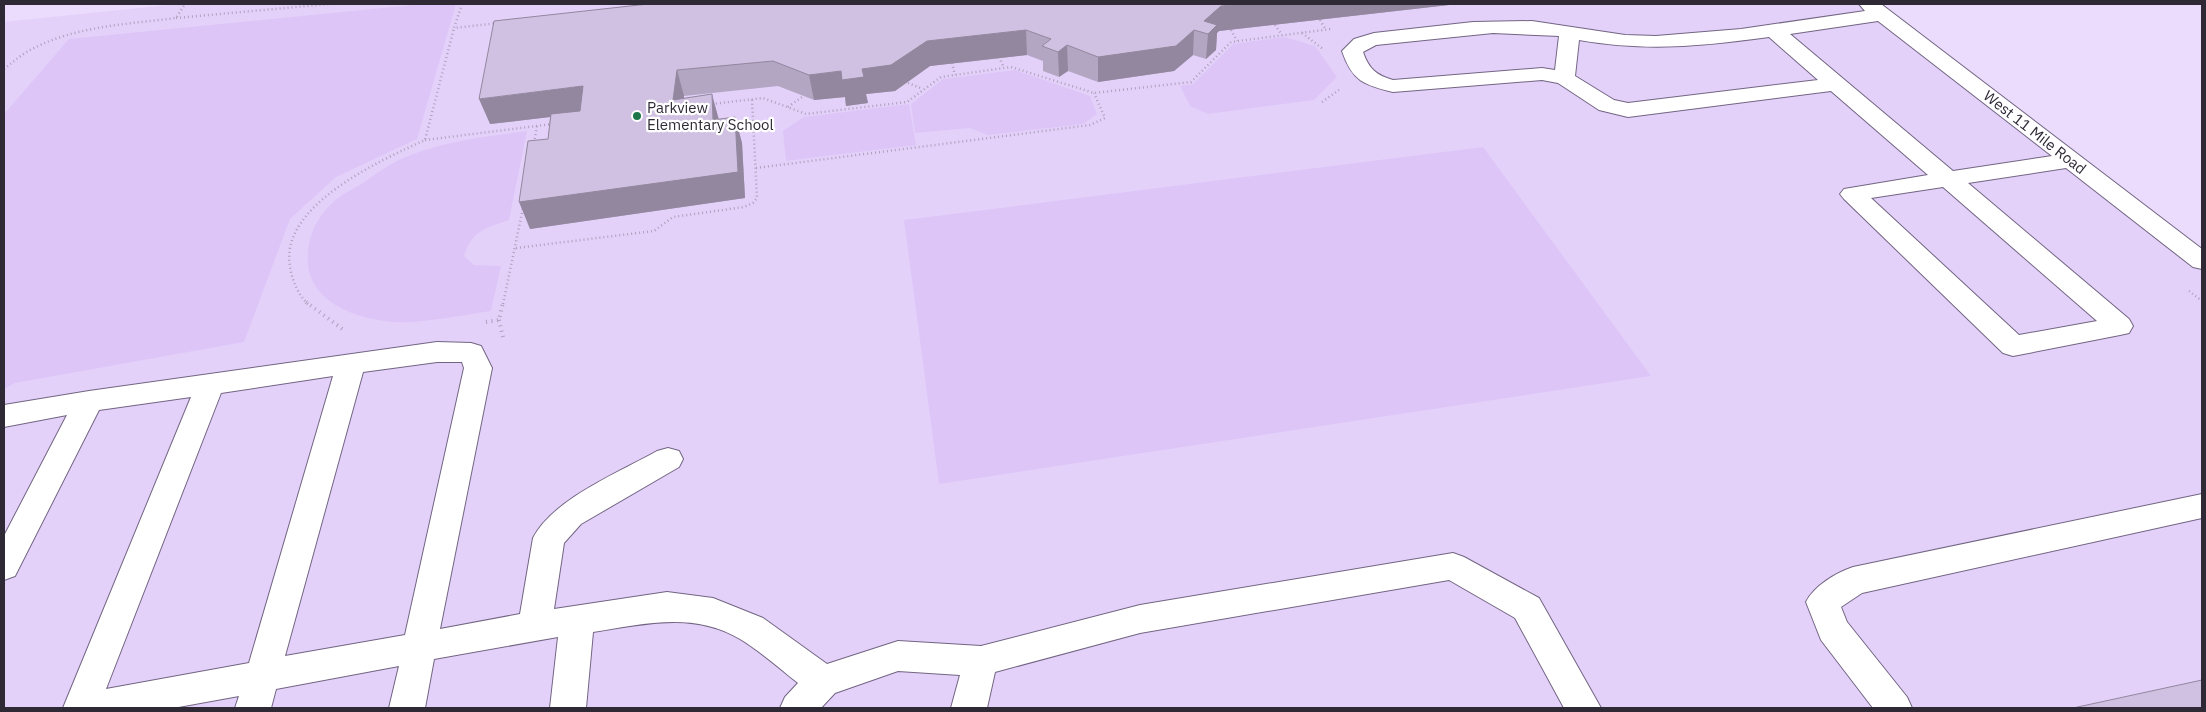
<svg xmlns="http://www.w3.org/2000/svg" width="2206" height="712" font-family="'IBM Plex Sans',sans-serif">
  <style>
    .built { fill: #e4d1fa }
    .green { fill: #ddc6f7 }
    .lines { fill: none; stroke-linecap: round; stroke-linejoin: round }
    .minor-casing { stroke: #726582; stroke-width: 2 }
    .path-far1 { stroke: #aea1bc; stroke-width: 2.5; stroke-dasharray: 1 3; stroke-linecap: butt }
    .path { stroke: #aea1bc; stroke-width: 4; stroke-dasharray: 1 4.5; stroke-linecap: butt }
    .minor { fill: #fff; fill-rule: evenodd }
    .wall { fill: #b3a6c2 }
    .shaded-wall { fill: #92879e }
    .building { fill: #d0c1e2; stroke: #92879e }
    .poi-dot { fill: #1e764a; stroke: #fff; stroke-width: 2 }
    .labels { text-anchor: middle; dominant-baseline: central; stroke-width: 4.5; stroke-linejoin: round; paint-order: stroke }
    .poi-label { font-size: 15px; fill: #2f2936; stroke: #fff; text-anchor: start }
    .street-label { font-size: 15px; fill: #2f2936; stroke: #fff }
  </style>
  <rect width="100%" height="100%" fill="#ebdbfd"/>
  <path class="built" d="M178 4H1871L2202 257V708H4V22Z"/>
  <g class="green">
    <path d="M423 4H456L417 139 336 177 290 219 244 342 15 383 4 389V114L69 39Z"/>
    <path d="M1285 37 1315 46 1337 77 1314 100 1208 114 1190 106 1180 86 1193 84 1233 44Z"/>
    <path d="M1015 70 1090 96 1097 114 1083 124 988 135 970 128 915 133 911 104 943 79Z"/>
    <path d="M909 104 916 145 786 161 783 131 804 117Z"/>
    <path d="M527 131 509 220C486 228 471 231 464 256L474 265 501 266 491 311C465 315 438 320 412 322 375 325 312 309 308 265 306 241 314 221 331 204 340 195 353 189 363 183 373 176 383 168 395 162 436 142 482 137 527 131Z"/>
    <path d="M1483 147 1651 376 939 484 904 220Z"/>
  </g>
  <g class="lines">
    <defs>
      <g id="minor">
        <path d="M1859 4H1881L2202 249V269L2193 267 2066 168 1968 183 2129 319 2133 326 2129 333 2120 335 2013 356 2003 353 1844 199 1840 194 1844 189 1928 175 1831 91 1628 117 1599 110 1558 83 1542 80 1393 92C1364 85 1352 81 1342 51L1354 39 1374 33 1473 22 1532 21 1625 35 1656 36 1741 29 1865 11ZM1878 21 2052 156 1953 171 1790 34ZM1493 33 1559 36 1555 70 1542 68 1393 80C1376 75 1369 69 1363 52L1376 45ZM1769 37 1818 80 1628 103 1614 100 1575 76 1579 40C1648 52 1701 46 1769 37ZM1943 187 2097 321 2019 335 1871 198Z"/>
        <path d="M437 342 471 343 481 346 492 368 440 629 520 614 533 538C553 499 620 472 657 451L668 448 679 451 683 459 679 467 581 524 564 543 554 609 667 592 713 598 763 618 827 664 898 641 981 646 1140 605 1453 553 1464 557 1539 598 1601 708H1564L1515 618 1449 580 1140 633 995 672 987 708H951L960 675 898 671 835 693 821 708H780L785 697 798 683C779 668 760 651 740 639 694 611 642 624 593 632L586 708H550L558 637 434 659 425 708H389L399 666 276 689 271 708H235L239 696 173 708H63L191 397 99 410 15 576 4 580V536L67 415 4 427V405L89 391ZM437 362H462L464 368 405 635 285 656 363 372ZM333 376 249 663 106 689 221 393Z"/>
        <path d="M2202 494V518L1862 593 1841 607 1847 622 1907 697 1912 708H1873L1821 640 1806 602C1815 585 1836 573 1853 567Z"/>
      </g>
    </defs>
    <use href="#minor" class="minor-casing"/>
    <g class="path-far1">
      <path d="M462 4 454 28 498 23"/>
      <path d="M176 18 329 4"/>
      <path d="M1320 20 1326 30"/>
      <path d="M1275 25 1282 35"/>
      <path d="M1231 30 1237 41"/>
      <path d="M1302 33 1323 49"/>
      <path d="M999 57 1004 68"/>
      <path d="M952 63 955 75"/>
      <path d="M4 69C13 62 22 54 32 49 76 26 128 24 176 18L185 4"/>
      <path d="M908 83 923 89"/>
      <path d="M1322 102 1339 90"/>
      <path d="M712 104 763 98 806 114 907 102 941 77 1011 67 1094 93 1191 82 1231 42 1331 29"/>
      <path d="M788 107 802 97"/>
      <path d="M425 140 552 124"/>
      <path d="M534 143 537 126"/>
      <path d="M756 168 1090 125 1105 118 1094 93"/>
      <path d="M516 248 654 231 673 217 744 207 753 203 757 198 752 99"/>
      <path d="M2189 291 2202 301"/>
      <path d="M308 304C297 293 292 280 290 266 279 206 381 160 425 140L454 28"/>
      <path d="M503 304 523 208"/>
    </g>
    <g class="path">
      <path d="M306 302 345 331"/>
      <path d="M499 320 503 337"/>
      <path d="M486 322 499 320 503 302"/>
    </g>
    <use href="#minor" class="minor"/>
  </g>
  <path class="wall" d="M687 4H1458L1219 31 1217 33 1216 50 1206 59 1193 55 1174 71 1098 82 1068 71 1059 77 1043 71V61L1027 55 930 66 895 91 866 94 868 103 846 106 845 97 814 100 778 86 684 96V98L719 119 735 117 742 143 745 198 530 229 548 139 550 117 490 124Z"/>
  <g class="shaded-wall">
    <path d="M1244 4H1458L1219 31 1217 33 1216 50 1206 59 1208 34 1204 21 1221 6Z"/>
    <path d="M1026 30 1027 55 930 66 895 91 866 94 868 103 846 106 845 97 814 100 809 75 862 69 927 41Z"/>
    <path d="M1194 30 1193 55 1174 71 1098 82V57Z"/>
    <path d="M1067 45 1068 71 1059 77 1058 52Z"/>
    <path d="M677 70 684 96 680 126 673 100Z"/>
    <path d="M583 86 592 112 490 124 479 99Z"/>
    <path d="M712 94 719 120H713Z"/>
    <path d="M735 117 742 143 745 198 530 229 519 202Z"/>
  </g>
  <g class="building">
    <path d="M648 4H1244L1221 6 1204 21 1217 25 1208 34 1194 30 1176 46 1098 57 1067 45 1058 52 1042 46 1051 39 1026 30 927 41 891 65 862 69 864 77 842 80 841 71 809 75 773 61 677 70 673 100 712 94 713 120 735 117 738 172 519 202 528 141 548 139 551 114 580 111 583 86 479 99 494 21Z"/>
    <path d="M2202 680V708H2073Z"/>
  </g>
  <circle class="poi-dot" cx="637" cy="116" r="5"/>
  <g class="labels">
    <g class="poi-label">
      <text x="647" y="107">Parkview<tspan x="647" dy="17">Elementary School</tspan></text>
    </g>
    <g class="street-label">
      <text transform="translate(2035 132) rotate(38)">West 11 Mile Road</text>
    </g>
  </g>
  <rect width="2206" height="712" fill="none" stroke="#2f2936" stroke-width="10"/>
</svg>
